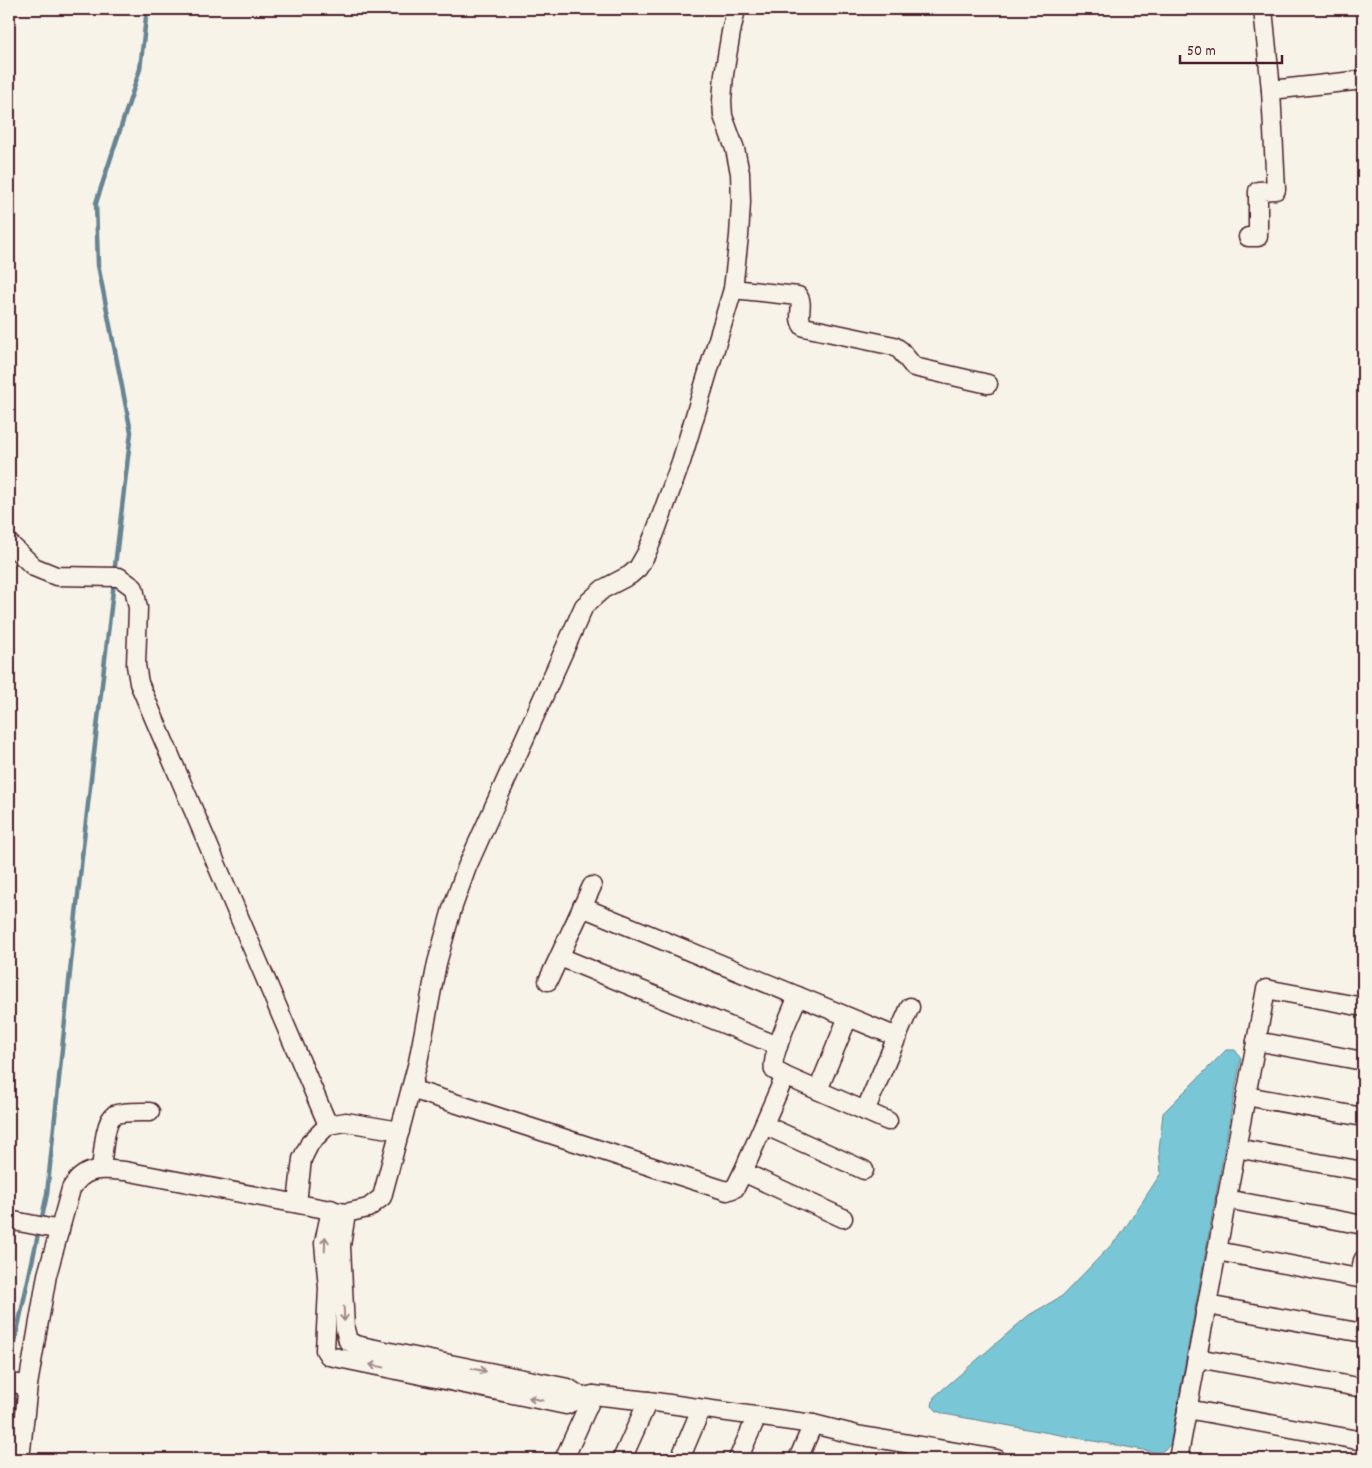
<svg xmlns="http://www.w3.org/2000/svg" width="1372" height="1468" font-family="Dekko,sans-serif">
  <style>
    .water { fill: #79c7d6; stroke: #668492 }
    .lines { fill: none; stroke-linecap: round; stroke-linejoin: round }
    .stream { stroke: #668492; stroke-width: 4.5 }
    .minor-casing { stroke: #4a1f2b; stroke-width: 21 }
    .minor { stroke: #f7f3e8; stroke-width: 18 }
    .oneway { stroke: #a0898a }
  </style>
  <rect width="100%" height="100%" fill="#f7f3e8"/>
  <filter id="ink" filterUnits="userSpaceOnUse"><feTurbulence type="fractalNoise" baseFrequency=".02" numOctaves="2"/><feDisplacementMap in="SourceGraphic" scale="10" xChannelSelector="R" yChannelSelector="G"/><feConvolveMatrix kernelMatrix="1 2 1 2 8 2 1 2 1" color-interpolation-filters="sRGB"/></filter>
  <g filter="url(#ink)">
    <path class="water" d="M1226 1050H1235L1241 1058 1170 1445 1160 1453 944 1414 937 1411 932 1406 934 1397 1029 1315 1062 1296 1120 1236 1161 1173 1159 1150 1163 1113Z"/>
    <g class="lines">
      <g class="stream">
        <path d="M114 574 131 432 98 265 96 203 140 69 147 9"/>
        <path d="M41 1222 47 1194 83 847 114 582"/>
        <path d="M9 1368 39 1230"/>
      </g>
      <defs>
        <g id="minor">
          <path d="M1271 90 1363 80"/>
          <path d="M1248 237H1258V191L1276 190 1271 90 1263 9"/>
          <path d="M733 289 798 296C805 305 795 318 804 327L894 346 900 350 914 367 988 384"/>
          <path d="M9 543 34 567 56 576 119 577 134 588 138 608 136 665 139 683 328 1125"/>
          <path d="M582 907 897 1037"/>
          <path d="M560 957 778 1046"/>
          <path d="M548 981 592 886"/>
          <path d="M798 996C792 1011 770 1057 774 1070L785 1076 888 1121"/>
          <path d="M1256 1041 1363 1061"/>
          <path d="M411 1089 727 1191 735 1188 743 1172 785 1076"/>
          <path d="M818 1090 848 1017"/>
          <path d="M1246 1096 1363 1117"/>
          <path d="M865 1111 910 1007"/>
          <path d="M764 1125 864 1170"/>
          <path d="M1236 1148 1363 1171"/>
          <path d="M101 1169C103 1157 104 1122 114 1115 122 1111 141 1112 150 1112"/>
          <path d="M743 1172 843 1218"/>
          <path d="M1226 1199 1363 1225"/>
          <path d="M297 1203 302 1159 310 1143 328 1125 346 1122 400 1131"/>
          <path d="M331 1209 324 1243 328 1288 325 1350 329 1356 566 1405 582 1397 593 1395 648 1401 813 1424 857 1435 997 1459"/>
          <path d="M346 1213 341 1246 345 1329 348 1341 356 1345 568 1388 582 1397"/>
          <path d="M9 1220 60 1230"/>
          <path d="M1217 1251 1363 1279"/>
          <path d="M1360 1278 1363 1260"/>
          <path d="M1207 1305 1363 1333"/>
          <path d="M1197 1358 1363 1388"/>
          <path d="M9 1383 28 1385"/>
          <path d="M1187 1409 1363 1441"/>
          <path d="M20 1459 28 1385 47 1275 71 1189C84 1166 102 1169 125 1171L346 1213 368 1208 382 1197 418 1062 437 963 452 909 467 867 584 606 603 589 630 575 638 568 646 554 655 533 681 462 733 289 739 236 741 202 740 173 735 149 723 116 722 101 724 74 731 32 736 9"/>
          <path d="M564 1459 593 1395"/>
          <path d="M622 1459 648 1401"/>
          <path d="M680 1459 701 1409"/>
          <path d="M738 1459 757 1416"/>
          <path d="M798 1459 813 1424"/>
          <path d="M1178 1459 1266 989 1363 1007"/>
        </g>
      </defs>
      <use href="#minor" class="minor-casing"/>
      <use href="#minor" class="minor"/>
    </g>
    <defs><path id="oneway-shaft" d="M-6 0H5M1.5-3L5.5 0L1.5 3" fill="none" stroke-width="1.6" stroke-linecap="round" stroke-linejoin="round" transform="scale(1.25)"/></defs>
    <g class="oneway">
      <use href="#oneway-shaft" transform="translate(325 1244) rotate(-88)"/>
      <use href="#oneway-shaft" transform="translate(344 1314) rotate(88)"/>
      <use href="#oneway-shaft" transform="translate(377 1366) rotate(-168)"/>
      <use href="#oneway-shaft" transform="translate(479 1370) rotate(11)"/>
      <use href="#oneway-shaft" transform="translate(536 1399) rotate(-168)"/>
    </g>
  </g>
  <rect width="1372" height="1468" fill="none" stroke="#f7f3e8" stroke-width="30"/>
  <rect x="15" y="15" width="1342" height="1438" fill="none" stroke="#4a1f2b" stroke-width="2" filter="url(#ink)"/>
  <path d="M1180 55v8h102v-8" fill="none" stroke="#4a1f2b" stroke-width="2.5"/>
  <text x="1187" y="55" font-size="15" fill="#4a1f2b" stroke="#f7f3e8" stroke-width="4" paint-order="stroke">50 m</text>
</svg>
